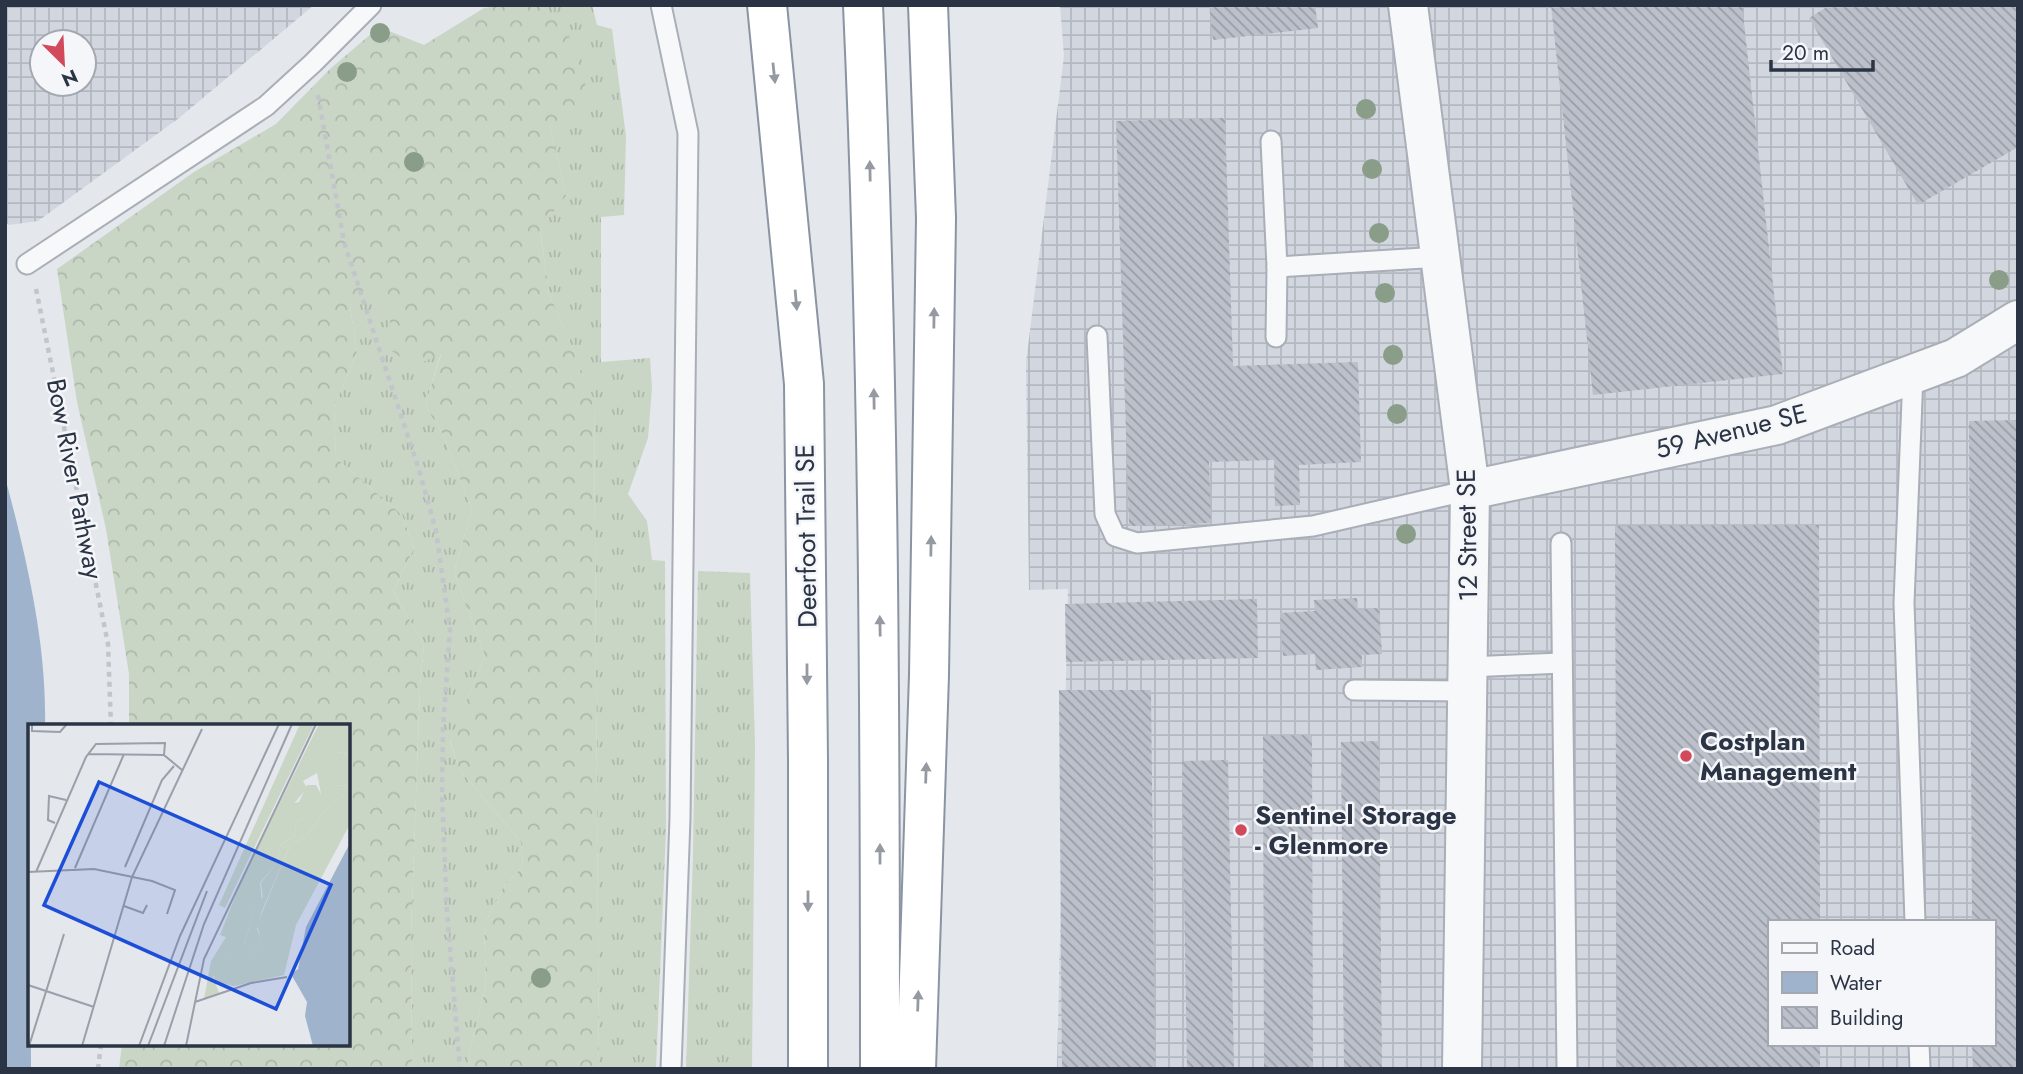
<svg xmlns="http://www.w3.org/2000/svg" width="2023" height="1074" font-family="Jost,sans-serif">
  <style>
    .industrial { fill: url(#industrial-grid); fill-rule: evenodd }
    .grass { fill: url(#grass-tufts) }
    .forest { fill: url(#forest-crowns) }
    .water { fill: #9fb4cc }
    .building { fill: url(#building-back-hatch) }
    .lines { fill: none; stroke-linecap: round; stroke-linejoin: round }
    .lane-casing { stroke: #a9aeb7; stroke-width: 23 }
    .street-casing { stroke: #a9aeb7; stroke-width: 42 }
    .highway-casing { stroke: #8b94a3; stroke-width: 42 }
    .path { stroke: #c2c5cb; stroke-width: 4.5; stroke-dasharray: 5 5; stroke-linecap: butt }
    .lane { stroke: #f7f8fa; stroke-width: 19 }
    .street { stroke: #f7f8fa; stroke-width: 38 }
    .highway { stroke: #fff; stroke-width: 38 }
    .tree { fill: #899d89 }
    .oneway { fill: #959aa2 }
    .poi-dot { fill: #d1495b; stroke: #f4f6f9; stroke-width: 2.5 }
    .labels { text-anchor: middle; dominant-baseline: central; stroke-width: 5; stroke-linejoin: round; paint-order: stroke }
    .street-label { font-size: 26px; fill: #2b3445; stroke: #f4f6f9 }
    .poi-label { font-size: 26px; font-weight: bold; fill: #2b3445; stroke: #f4f6f9; text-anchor: start }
    .inset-road { fill: none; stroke: #9a9fa9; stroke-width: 2 }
    .view { fill: #1d4ed8; fill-opacity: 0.15; stroke: #1d4ed8; stroke-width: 3.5 }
    .inset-edge { fill: none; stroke: #2b3445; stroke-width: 3.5 }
  </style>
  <defs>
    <pattern id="industrial-grid" width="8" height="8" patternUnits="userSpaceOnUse" patternTransform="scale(1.75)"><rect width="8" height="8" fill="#d2d6de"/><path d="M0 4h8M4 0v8" fill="none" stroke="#b4b8c0"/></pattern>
    <pattern id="grass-tufts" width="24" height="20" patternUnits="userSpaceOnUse" patternTransform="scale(1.75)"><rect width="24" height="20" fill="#c9d6c5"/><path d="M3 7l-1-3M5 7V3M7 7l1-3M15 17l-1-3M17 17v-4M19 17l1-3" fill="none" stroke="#adb8ab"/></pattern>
    <pattern id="forest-crowns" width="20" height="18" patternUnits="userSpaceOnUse" patternTransform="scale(1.75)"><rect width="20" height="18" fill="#c9d6c5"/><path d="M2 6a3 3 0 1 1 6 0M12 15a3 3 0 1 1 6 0" fill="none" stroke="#adb8ab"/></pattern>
    <pattern id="building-back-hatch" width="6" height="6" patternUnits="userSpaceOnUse" patternTransform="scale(1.75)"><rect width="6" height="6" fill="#bbc0ca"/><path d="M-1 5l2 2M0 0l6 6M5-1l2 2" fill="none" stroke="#989da6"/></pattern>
  </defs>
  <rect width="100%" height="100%" fill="#e4e7ec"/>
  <g class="industrial">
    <path d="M5 5H314L179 118 38 221 9 225 5 222ZM42 42H84V84H42Z"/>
    <path d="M1060 5H2018V1069H1057L1068 589 1029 590 1026 363 1064 56ZM1769 922H1993V1044H1769Z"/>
  </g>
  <g class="grass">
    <path d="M538 5H592L597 25 612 29 626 136 624 215 601 217V362L650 358 652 388 648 438 628 494 647 521 652 560 665 561 666 830 656 1069H599L594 401 549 293 540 228 566 196 550 126 566 28Z"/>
    <path d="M368 284 441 353 425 406 443 434 472 510 454 572 485 656 450 741 459 769 521 842 523 866 503 888 484 925 486 985 469 1055 470 1069H412L411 934 420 686 424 644 393 592 414 548 402 515 336 458 334 407 357 352 350 306Z"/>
    <path d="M698 571 750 573 755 745 752 1069H686L693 853Z"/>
  </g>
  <path class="forest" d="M505 5H538L566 27 592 104 570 123 550 126 566 196 540 229 549 293 594 400 599 1069H470L469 1055 486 985 484 925 503 888 523 866 521 842 459 769 450 740 485 656 454 572 472 510 443 434 425 406 441 354 414 366 390 350V307L368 285 350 306 357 352 334 407 336 458 402 515 414 548 393 592 424 644 420 686 411 934 412 1069H119L122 1044H348V726H129V674L106 529 77 402 57 269 194 172 276 124 330 69 379 27 424 45 484 8Z"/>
  <path class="water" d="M5 477C26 556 47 643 45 726H30L31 1069H5Z"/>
  <g class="building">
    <path d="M1209 5H1315L1318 28 1213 40Z"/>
    <path d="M1551 5H1742L1783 374 1593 395Z"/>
    <path d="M1830 5H2018V147L1918 205 1809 18Z"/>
    <path d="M1225 118 1233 366 1358 362 1361 462 1299 465 1300 505 1275 506 1274 460 1209 462 1211 523 1129 526 1116 121Z"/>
    <path d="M2018 420V1069H1973L1972 1044H1993V922H1972L1969 421Z"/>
    <path d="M1819 525 1820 922H1769V1044H1820V1069H1617L1615 526Z"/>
    <path d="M1357 598 1358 610 1379 608 1382 654 1362 655V667L1316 670 1315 654 1283 656 1280 613 1315 611 1314 600Z"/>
    <path d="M1257 599 1258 658 1066 662 1065 604Z"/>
    <path d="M1059 690H1151L1155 1069H1062Z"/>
    <path d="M1312 735 1313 1069H1264L1263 736Z"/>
    <path d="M1379 741 1382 1069H1344L1341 742Z"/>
    <path d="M1228 760 1234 1069H1187L1182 761Z"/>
  </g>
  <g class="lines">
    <defs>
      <g id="lane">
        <path d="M661 5 688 133 680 818 671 1069"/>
        <path d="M1271 141 1277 267"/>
        <path d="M27 264 266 106 313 63 371 5"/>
        <path d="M1097 336 1105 514 1115 536 1137 543 1313 526 1470 490"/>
        <path d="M1276 337 1277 267 1440 257"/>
        <path d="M1913 374 1904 603 1915 922"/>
        <path d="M1561 543 1567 1069"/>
        <path d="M1468 667 1562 663"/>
        <path d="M1354 690 1467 691"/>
        <path d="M1919 1044 1920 1069"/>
      </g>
      <g id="street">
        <path d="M1408 5 1470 490 1462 1069"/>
        <path d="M1470 490 1777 425 1956 358 2018 320"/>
      </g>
      <g id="highway">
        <path d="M767 5 804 384 808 760V1069"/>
        <path d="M863 5C879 360 880 714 880 1069"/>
        <path d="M916 1069 929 675 936 218 928 5"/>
      </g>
    </defs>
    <use href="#lane" class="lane-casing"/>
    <use href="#street" class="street-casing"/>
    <use href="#highway" class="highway-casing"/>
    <g class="path">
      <path d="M318 95 344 242 419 470 436 531 450 630 443 729 442 795 447 912 460 1069"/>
      <path d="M36 289 108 644 111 726"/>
      <path d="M98 1069 101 1044"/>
    </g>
    <use href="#lane" class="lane"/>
    <use href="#street" class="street"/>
    <use href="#highway" class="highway"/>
  </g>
  <g class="tree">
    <circle cx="380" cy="33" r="10"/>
    <circle cx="347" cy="72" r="10"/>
    <circle cx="1366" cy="109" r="10"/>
    <circle cx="414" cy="162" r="10"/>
    <circle cx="1372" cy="169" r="10"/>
    <circle cx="1379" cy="233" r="10"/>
    <circle cx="1999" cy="280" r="10"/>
    <circle cx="1385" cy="293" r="10"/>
    <circle cx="1393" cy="355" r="10"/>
    <circle cx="1397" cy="414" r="10"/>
    <circle cx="1406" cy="534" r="10"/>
    <circle cx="541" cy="978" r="10"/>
  </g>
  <defs><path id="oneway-solid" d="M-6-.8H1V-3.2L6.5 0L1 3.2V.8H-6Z" transform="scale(1.75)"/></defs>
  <g class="oneway">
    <use href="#oneway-solid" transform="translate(774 73) rotate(84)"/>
    <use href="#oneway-solid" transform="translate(870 171) rotate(-91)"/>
    <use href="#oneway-solid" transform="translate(796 300) rotate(85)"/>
    <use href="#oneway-solid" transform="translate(934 318) rotate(-89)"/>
    <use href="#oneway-solid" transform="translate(874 399) rotate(-91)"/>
    <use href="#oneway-solid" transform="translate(931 546) rotate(-89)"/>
    <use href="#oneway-solid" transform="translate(880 626) rotate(-91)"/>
    <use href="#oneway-solid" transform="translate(807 674) rotate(90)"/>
    <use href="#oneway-solid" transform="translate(926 773) rotate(-88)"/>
    <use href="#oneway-solid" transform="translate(880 854) rotate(-90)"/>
    <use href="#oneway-solid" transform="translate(808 901) rotate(90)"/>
    <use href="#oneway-solid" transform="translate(918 1001) rotate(-88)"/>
  </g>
  <g class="poi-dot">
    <circle cx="1686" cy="756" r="7"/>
    <circle cx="1241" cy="830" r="7"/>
  </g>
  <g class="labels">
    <g class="street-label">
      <text transform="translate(1731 431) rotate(-14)">59 Avenue SE</text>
      <text transform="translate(75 479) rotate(79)">Bow River Pathway</text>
      <text transform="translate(1467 535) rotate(-91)">12 Street SE</text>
      <text transform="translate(806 536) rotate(-91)">Deerfoot Trail SE</text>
    </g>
    <g class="poi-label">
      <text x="1700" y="741">Costplan<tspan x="1700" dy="30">Management</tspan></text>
      <text x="1255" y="815">Sentinel Storage<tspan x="1255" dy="30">- Glenmore</tspan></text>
    </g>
  </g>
  <g transform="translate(28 724)">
    <rect width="322" height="322" fill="#e4e7ec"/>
    <path d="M272 0H286L197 184 191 181ZM291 0H322V30L308 28 307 62 322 61V65L298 86 278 112 262 121 233 189 229 205 233 215 221 233 216 222 226 185 235 173 233 159 248 140 253 120 266 113 269 97 280 93 293 70 289 49 275 57 279 64 258 89 241 127 238 125 198 231 185 253 191 269 176 275 183 237 198 213 192 211 214 155Z" fill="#c9d6c5"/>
    <path d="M308 28 322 30V61L307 62 296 49 300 29ZM279 61H288L293 70 283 92 269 97 266 113 253 120 248 140 232 159 234 177 226 185 216 221 221 225V233L233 215 229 201 262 121 278 112 298 86 322 65V100L268 201 256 251 206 262 187 258 185 243 191 242 198 231 200 209 237 125 241 126 262 80 271 78Z" fill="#c9d6c5"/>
    <path d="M322 119V322H285L277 292 279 278 263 250 270 245 278 203Z" fill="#9fb4cc"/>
    <path class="inset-road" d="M4 0V7L32 8 39 0M60 30 136 31M27 99 20 96 21 72 38 76M97 143 134 56 146 42M47 144 96 30M0 148 66 145 124 157 147 166 139 190M8 148 58 33 68 20 137 19 136 31 154 46M96 182 115 189 119 181M0 261 66 283M167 278 223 259 259 253M1 322 36 210M54 322 104 153 174 5M111 322 152 212 251 0M120 322 179 167M136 322 176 200 264 0M158 322 176 235 288 0"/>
    <path class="view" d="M71 58 303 161 248 285 16 181Z"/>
    <rect width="322" height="322" class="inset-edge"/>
  </g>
  <rect width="2023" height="1074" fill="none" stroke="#2b3445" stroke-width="14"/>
  <rect x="1768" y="920" width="228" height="126" fill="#f4f6f9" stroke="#a4a8b1" stroke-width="2"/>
  <rect x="1782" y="943" width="35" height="10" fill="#f7f8fa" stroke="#a4a8b1" stroke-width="2"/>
  <text x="1830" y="955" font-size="21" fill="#2b3445">Road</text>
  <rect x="1782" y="972" width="35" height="21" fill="#9fb4cc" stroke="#a4a8b1" stroke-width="2"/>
  <text x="1830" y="990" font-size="21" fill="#2b3445">Water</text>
  <rect x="1782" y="1007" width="35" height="21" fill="url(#building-back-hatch)" stroke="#a4a8b1" stroke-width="2"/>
  <text x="1830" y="1025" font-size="21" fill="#2b3445">Building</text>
  <g transform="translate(63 63) rotate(156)"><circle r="33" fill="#f4f6f9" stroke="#a4a8b1" stroke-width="2"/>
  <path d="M0-5L12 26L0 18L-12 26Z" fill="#d1495b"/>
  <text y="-10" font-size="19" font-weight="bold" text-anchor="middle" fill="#2b3445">N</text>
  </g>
  <path d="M1771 60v10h102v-10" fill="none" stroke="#2b3445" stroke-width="3.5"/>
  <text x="1782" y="60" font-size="21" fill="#2b3445" stroke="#f4f6f9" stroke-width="5" paint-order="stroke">20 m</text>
</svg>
